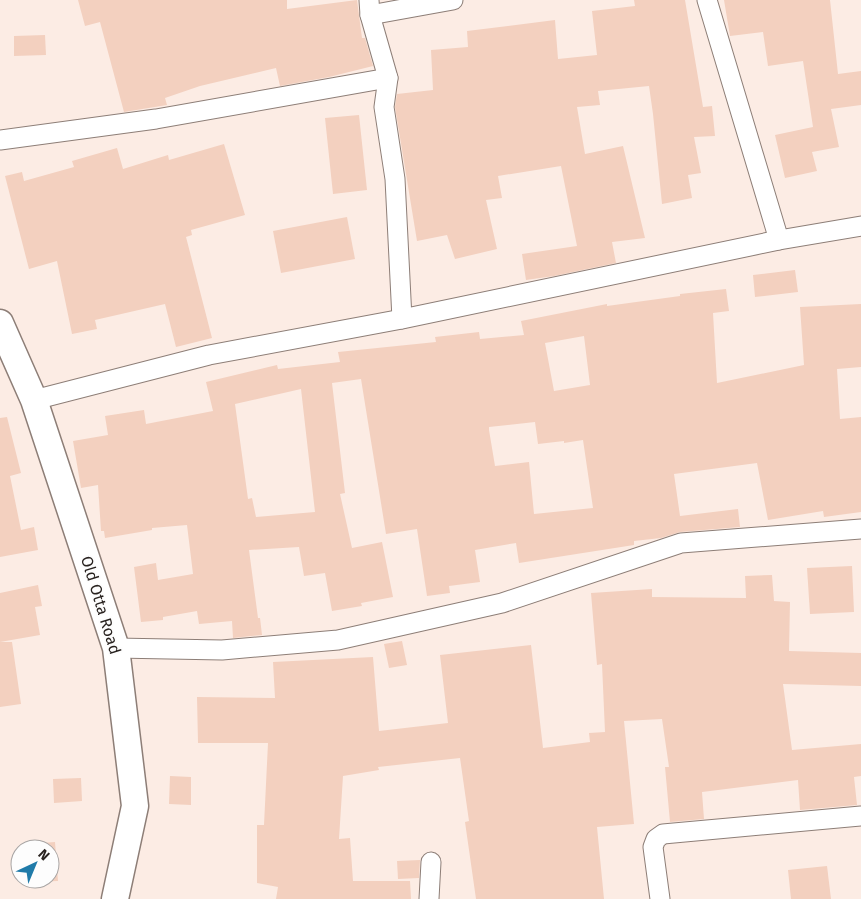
<svg xmlns="http://www.w3.org/2000/svg" width="861" height="899" font-family="'Fira Sans',sans-serif">
  <style>
    .building { fill: #f3d0bf; fill-rule: evenodd }
    .lines { fill: none; stroke-linecap: round; stroke-linejoin: round }
    .street-casing { stroke: #8d7e77; stroke-width: 21 }
    .secondary-casing { stroke: #8d7e77; stroke-width: 29 }
    .street { stroke: #fff; stroke-width: 19 }
    .secondary { stroke: #fff; stroke-width: 26 }
    .labels { text-anchor: middle; dominant-baseline: central; stroke-width: 4; stroke-linejoin: round; paint-order: stroke }
    .street-label { font-size: 16px; fill: #28221f; stroke: #fdfdfd }
  </style>
  <rect width="100%" height="100%" fill="#fcece4"/>
  <g class="building">
    <path d="M78 0H287V9L357 0 362 38H365L373 66 329 77 280 86 276 68 200 86 165 98 167 105 124 112 100 22 85 26Z"/>
    <path d="M634 0H685L703 107 712 106 715 136 694 137 701 173 688 175 692 198 662 204 653 114 649 86 598 91 600 105 577 107 585 154 623 146 645 238 612 242 616 263 554 276 526 280 522 254 577 246 561 166 498 176 502 198 486 200 497 249 455 259 447 235 417 241 395 107 397 94 433 90 431 50 468 47 467 31 555 20 558 59 597 55 592 11 635 6Z"/>
    <path d="M724 0H830L838 74 861 71V105L831 109 839 147 812 152 817 171 785 178 775 135 813 127 803 61 768 66 763 32 730 36Z"/>
    <path d="M45 35 46 55 14 56V36Z"/>
    <path d="M359 115 367 190 333 194 325 118Z"/>
    <path d="M224 144 245 215 191 230 192 235 186 237 212 338 176 347 165 304 95 320 97 329 72 334 57 261 29 269 5 176 22 172 24 181 74 167 72 161 117 148 123 169 168 155 169 160Z"/>
    <path d="M347 217 355 259 281 273 273 231Z"/>
    <path d="M795 270 798 292 755 297 753 275Z"/>
    <path d="M726 289 729 311 713 313 717 383 804 365 800 307 861 304V367L837 369 840 419 861 417V512L824 517 823 511 768 520 757 463 674 474 680 516 738 509 740 527 680 532 661 538 634 541V545L519 563 516 543 475 550 480 582 449 586 450 593 427 596 417 529 386 534 361 379 332 383 345 493 340 494 352 548 382 542 393 597 361 603 362 606 332 611 325 573 304 576 299 547 249 550 258 618H260L262 635 233 638 232 621 199 624 197 611 163 617V620L141 622 134 567 156 563 158 580 193 574 187 525 152 528V530L105 538 104 531H101L98 485 81 488 73 441 108 435 105 416 144 410 146 424 213 411 206 382 277 365 278 369 340 362 338 352 436 342 435 337 479 332 480 339 524 335 521 321 607 304V306L680 296V294ZM584 336 590 385 554 391 545 343ZM301 389 315 512 256 517 252 498 248 499 235 404ZM535 422 538 444 564 441V443L583 440 593 508 534 514 529 462 495 466 489 430V427Z"/>
    <path d="M7 417 21 473 10 476 21 530 34 527 38 550 0 557V418Z"/>
    <path d="M852 566 854 612 810 614 807 568Z"/>
    <path d="M772 575 774 601 790 602 789 651 861 653V686L783 684 792 750 861 744V776L854 777 857 805 800 810 798 780 702 792 704 819 670 822 665 767H669L662 719 624 721 634 824 597 827 604 899H476L465 822 469 821 460 758 378 767 379 770 343 776 339 839 350 838 353 881H410L411 899H276L278 887 257 883V825H264L268 743H198L197 697 275 698 273 662 373 657 379 731 448 723 440 655 531 645 543 748 590 742 589 733 605 732 602 664 597 665 591 593 652 589V597L746 598 745 576Z"/>
    <path d="M38 585 42 606 35 607 40 635 0 642H12L21 704 0 707V593Z"/>
    <path d="M402 641 407 665 389 668 384 644Z"/>
    <path d="M170 776 191 777V805L169 804Z"/>
    <path d="M81 778 82 801 54 803 53 779Z"/>
    <path d="M55 842 58 881 31 882V879H50V849H29L28 844Z"/>
    <path d="M420 860 419 878 398 879 397 861Z"/>
    <path d="M827 866 831 899H791L788 870Z"/>
  </g>
  <g class="lines">
    <defs>
      <g id="street">
        <path d="M369 0 370 15 388 78 384 107 395 179 402 319"/>
        <path d="M707 0 779 240"/>
        <path d="M370 15 453 0"/>
        <path d="M0 140 156 119 388 78"/>
        <path d="M34 400 209 355 402 319 779 240 861 226"/>
        <path d="M116 648 222 650 338 640 502 603 681 543 861 529"/>
        <path d="M429 899 431 862"/>
        <path d="M660 899 653 847 656 839 663 834 861 816"/>
      </g>
      <path id="secondary" d="M0 323 34 400 116 648 135 806 115 899"/>
    </defs>
    <use href="#street" class="street-casing"/>
    <use href="#secondary" class="secondary-casing"/>
    <use href="#street" class="street"/>
    <use href="#secondary" class="secondary"/>
  </g>
  <g class="labels">
    <g class="street-label">
      <text transform="translate(101 605) rotate(73)">Old Otta Road</text>
    </g>
  </g>
  <g transform="translate(35 864) rotate(44)"><circle r="24" fill="#fdfdfd" stroke="#a8a5a4"/>
  <path d="M0-4L9 19L0 12L-9 19Z" fill="#207ba9"/>
  <text y="-8" font-size="14" font-weight="bold" text-anchor="middle" fill="#28221f">N</text>
  </g>
</svg>
